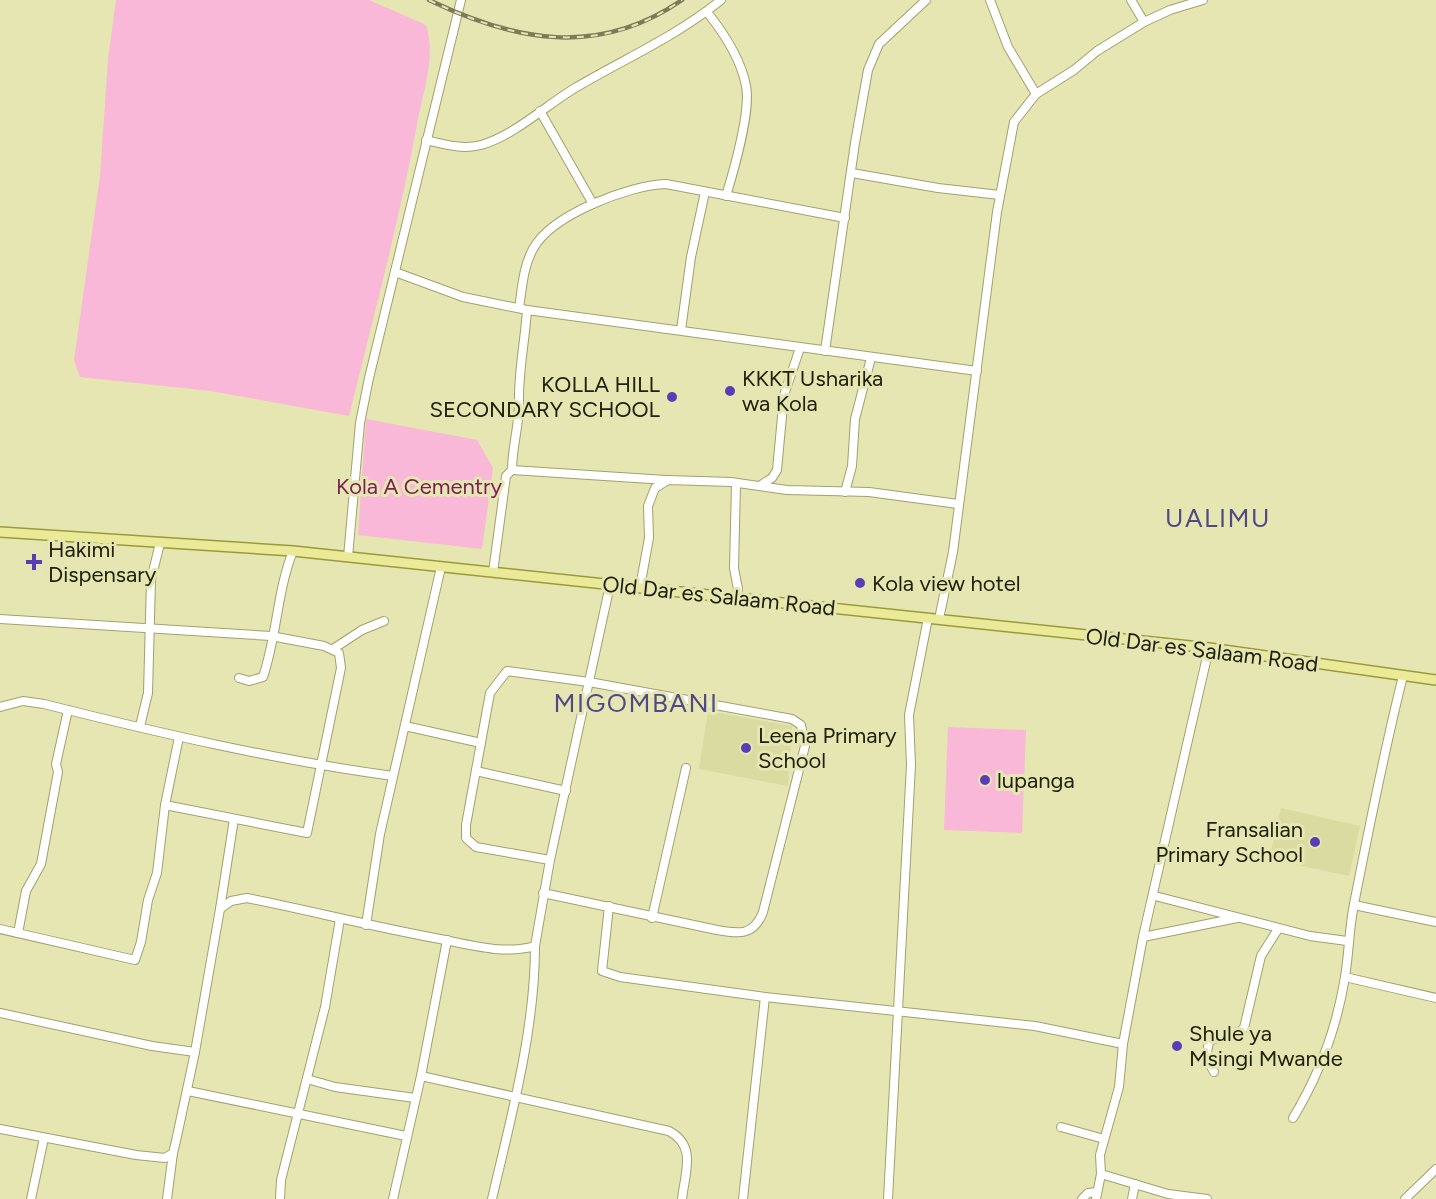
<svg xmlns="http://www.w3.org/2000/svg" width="1436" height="1199" font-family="Figtree,sans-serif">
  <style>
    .built { fill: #dadba0 }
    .green { fill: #f9b8d7 }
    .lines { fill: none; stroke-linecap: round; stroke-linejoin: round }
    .minor-casing { stroke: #a1a170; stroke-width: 10 }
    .major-casing { stroke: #9b9a3b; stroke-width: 12 }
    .minor { stroke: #fff; stroke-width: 8 }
    .major { stroke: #ebea98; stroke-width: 9 }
    .rail-casing { stroke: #7b7b58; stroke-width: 4.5 }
    .rail { stroke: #e5e6b2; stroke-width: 2; stroke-dasharray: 7; stroke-linecap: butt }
    .poi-dot { fill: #5a3db5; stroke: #e5e6b2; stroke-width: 2 }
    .labels { text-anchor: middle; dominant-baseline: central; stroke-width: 6; stroke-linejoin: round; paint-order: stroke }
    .poi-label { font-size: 22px; fill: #20200c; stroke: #e5e6b2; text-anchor: start }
    .park-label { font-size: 22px; fill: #7c1b56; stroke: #e5e6b2 }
    .street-label { font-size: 22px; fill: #20200c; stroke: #e5e6b2 }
    .quarter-label { font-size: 26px; letter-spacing: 1.5px; fill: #514886; stroke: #e5e6b2 }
  </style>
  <rect width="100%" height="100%" fill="#e5e6b2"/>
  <g class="built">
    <path d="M708 711 792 726 788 786 699 769Z"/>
    <path d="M1281 808 1360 826 1349 876 1269 859Z"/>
  </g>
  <g class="green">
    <path d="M116 0H369L426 25C436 55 424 89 418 119 400 219 373 318 349 416L211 391 80 377 74 360 100 176 108 59Z"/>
    <path d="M366 419 477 440 493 468 482 549 358 535Z"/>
    <path d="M948 727 1026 730 1022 833 944 830Z"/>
  </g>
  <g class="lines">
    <defs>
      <g id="minor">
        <path d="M990 0 1008 47 1036 94"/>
        <path d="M1131 0 1144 22"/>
        <path d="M707 12C723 32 741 59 746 86 751 110 734 170 726 196"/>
        <path d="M540 111 593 204"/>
        <path d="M426 140C443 144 463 150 481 145 515 135 545 106 575 88 624 59 677 36 721 0"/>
        <path d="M852 173 938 188 1000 195"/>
        <path d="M395 272 463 297 527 310 977 371"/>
        <path d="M519 308C522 289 523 267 533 249 551 215 629 185 666 184L845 218"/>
        <path d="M681 330 691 257 705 192"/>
        <path d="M825 351 855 143 868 70 879 44 926 0"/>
        <path d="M512 470 666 480"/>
        <path d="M736 484 734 568 738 589 737 598"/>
        <path d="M761 485 772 478 777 470 784 395 800 348"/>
        <path d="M845 492 852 466 855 419 871 358"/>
        <path d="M348 557 360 423 369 378 461 0"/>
        <path d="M493 572 506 476 512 470C512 448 519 426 519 404 518 373 525 341 527 310"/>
        <path d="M640 587 649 538 648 506 655 488 668 480 731 482 787 490 869 492 958 504"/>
        <path d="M0 619 271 636 324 646 339 653 341 668 307 833 165 805"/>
        <path d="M939 619 953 552 997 212 1014 122 1036 94 1074 70 1097 51 1144 22 1170 10 1203 0"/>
        <path d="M333 649 362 630 384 621"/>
        <path d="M239 678 249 681 263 677C277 636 277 591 293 551"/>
        <path d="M0 707 23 701 44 704C159 733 275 760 393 776"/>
        <path d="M140 726 148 693 151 580 160 543"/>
        <path d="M405 726 481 743"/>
        <path d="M476 771 566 791"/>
        <path d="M543 893 717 930C739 934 754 936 763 912L805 746 801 725 792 719 589 682 507 671 490 693 466 825V838L476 847 550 860"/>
        <path d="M1155 896 1310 936 1347 941"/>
        <path d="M1354 905 1436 922"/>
        <path d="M609 906 602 971 620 977 765 997 1035 1026 1123 1044"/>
        <path d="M220 909 234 819"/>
        <path d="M652 918 686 768"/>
        <path d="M366 925 380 834 441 567"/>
        <path d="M0 929 135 960 141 942 148 900 157 873 165 805 179 737"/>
        <path d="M18 933 26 891 41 864 58 772 56 764 68 710"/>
        <path d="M1143 937 1237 918"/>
        <path d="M1345 977 1436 998"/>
        <path d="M0 1013 152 1046 195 1052 220 909 231 901 247 898C311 911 375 927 440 939 470 945 505 955 535 946L550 860 610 585"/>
        <path d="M1214 1072 1206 1057 1209 1042C1219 1034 1235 1038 1244 1028L1261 956 1278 929"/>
        <path d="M421 1076 669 1131C697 1146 685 1172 682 1199"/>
        <path d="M307 1079 335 1087 415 1098"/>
        <path d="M188 1091 406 1136"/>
        <path d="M1293 1118C1319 1075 1337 1027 1345 977 1349 953 1349 929 1354 904 1369 828 1384 751 1403 676"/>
        <path d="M1061 1127 1104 1139"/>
        <path d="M0 1129 136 1155 165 1158 173 1153 176 1141 195 1052"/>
        <path d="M1101 1174 1168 1194 1207 1199"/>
        <path d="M31 1199 44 1138"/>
        <path d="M167 1199 173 1153"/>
        <path d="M280 1199 281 1180 325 1007 340 919"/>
        <path d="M393 1199 421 1076 447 940"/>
        <path d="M492 1199C511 1117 535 1031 535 946"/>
        <path d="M743 1199 765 997"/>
        <path d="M888 1199 911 765 909 715 928 618"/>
        <path d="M1082 1199 1088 1193 1097 1192"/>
        <path d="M1096 1199 1101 1174 1100 1155 1119 1087 1123 1044 1143 937 1209 648"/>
        <path d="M1132 1199 1135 1184"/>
        <path d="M1405 1199 1436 1169"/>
      </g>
      <path id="major" d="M0 532 293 551 1209 648 1436 680"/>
    </defs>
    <use href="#minor" class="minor-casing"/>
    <use href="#major" class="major-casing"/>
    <use href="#minor" class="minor"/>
    <use href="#major" class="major"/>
    <defs>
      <path id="rail" d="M429 0C514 41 598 58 682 0"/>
    </defs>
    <use href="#rail" class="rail-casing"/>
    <use href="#rail" class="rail"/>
  </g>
  <g class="poi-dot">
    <circle cx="730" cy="391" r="6"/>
    <circle cx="672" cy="397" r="6"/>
    <path d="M31 553h6v6h6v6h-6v6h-6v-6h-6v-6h6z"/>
    <circle cx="860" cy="583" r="6"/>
    <circle cx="746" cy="748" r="6"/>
    <circle cx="985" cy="780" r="6"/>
    <circle cx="1315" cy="842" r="6"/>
    <circle cx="1177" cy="1046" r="6"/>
  </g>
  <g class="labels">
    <g class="poi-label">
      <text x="742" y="378">KKKT Usharika<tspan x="742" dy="25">wa Kola</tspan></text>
      <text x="660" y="384" text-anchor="end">KOLLA HILL<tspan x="660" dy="25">SECONDARY SCHOOL</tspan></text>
      <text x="48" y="549">Hakimi<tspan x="48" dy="25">Dispensary</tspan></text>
      <text x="872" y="583">Kola view hotel</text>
      <text x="758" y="735">Leena Primary<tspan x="758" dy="25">School</tspan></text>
      <text x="997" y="780">lupanga</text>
      <text x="1303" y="829" text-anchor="end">Fransalian<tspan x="1303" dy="25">Primary School</tspan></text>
      <text x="1189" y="1033">Shule ya<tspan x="1189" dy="25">Msingi Mwande</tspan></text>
    </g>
    <g class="park-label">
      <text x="419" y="486">Kola A Cementry</text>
    </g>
    <g class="street-label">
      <text transform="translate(719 596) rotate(6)">Old Dar es Salaam Road</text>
      <text transform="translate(1202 650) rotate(7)">Old Dar es Salaam Road</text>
    </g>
    <g class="quarter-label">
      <text x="1218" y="518">UALIMU</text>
      <text x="636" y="703">MIGOMBANI</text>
    </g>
  </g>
</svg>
